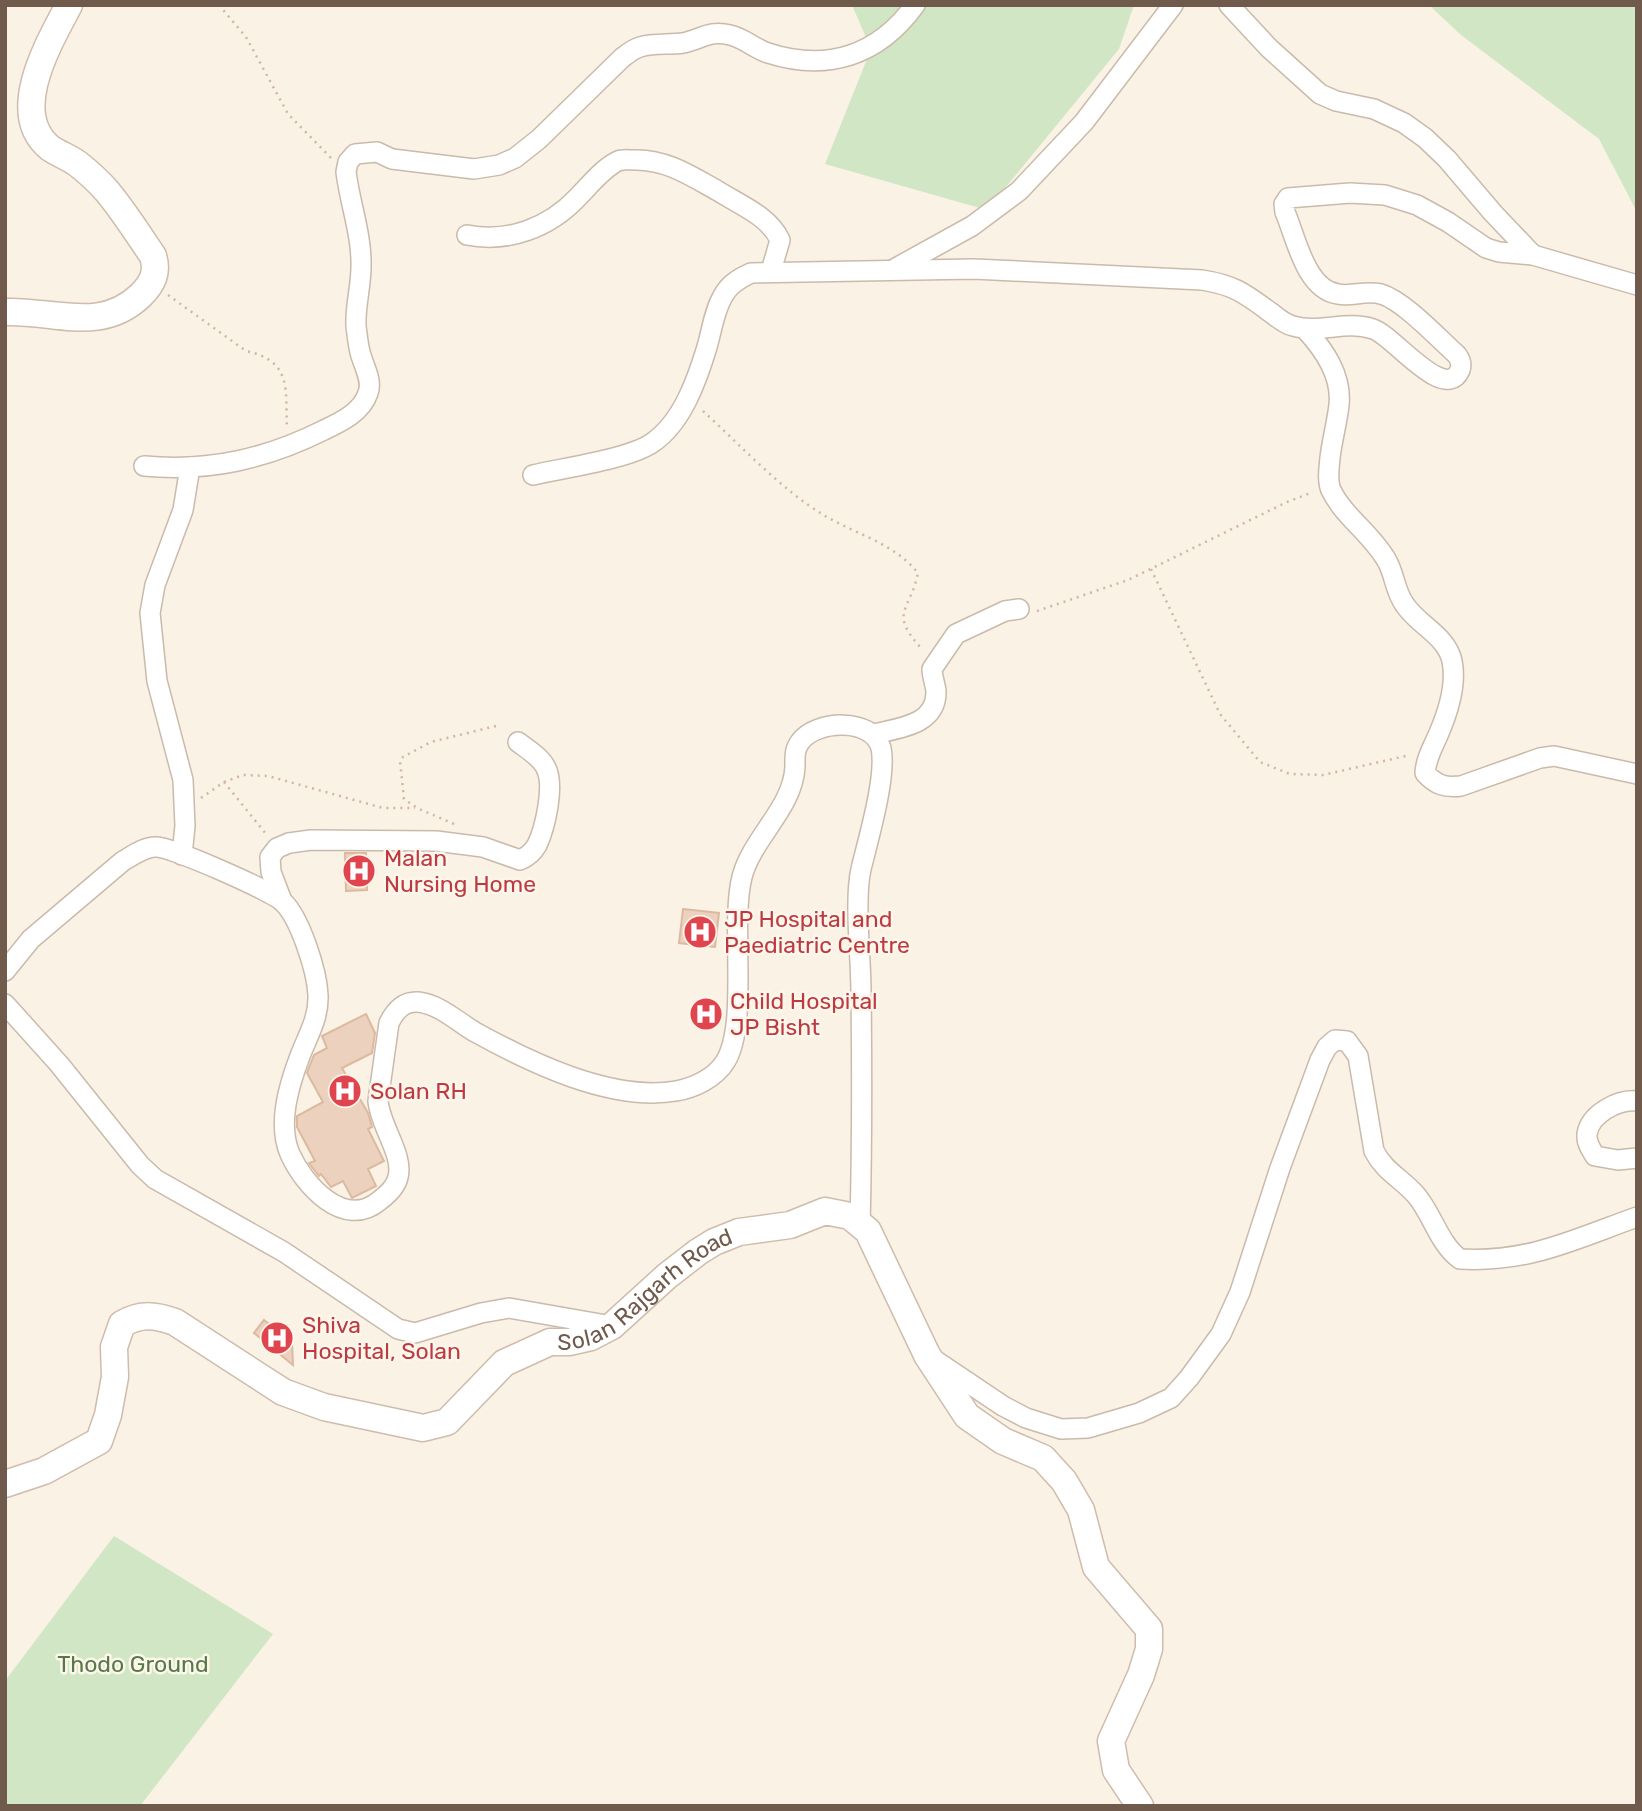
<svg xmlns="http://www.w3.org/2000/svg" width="1642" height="1811" font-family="Rubik,sans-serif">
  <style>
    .green { fill: #d1e6c4 }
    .building { fill: #ecd2be; stroke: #ddb9a0; stroke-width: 2 }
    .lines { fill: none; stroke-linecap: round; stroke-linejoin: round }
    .minor-casing { stroke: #cabaab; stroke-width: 22 }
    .secondary-casing { stroke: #cfbcac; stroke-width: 29 }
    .path { stroke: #d1b6a2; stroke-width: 2.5; stroke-dasharray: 2 5; stroke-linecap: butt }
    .minor { stroke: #fff; stroke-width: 19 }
    .secondary { stroke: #fff; stroke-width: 26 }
    .labels { text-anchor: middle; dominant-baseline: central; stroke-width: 5; stroke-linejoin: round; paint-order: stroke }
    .health-label { font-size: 23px; fill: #be3a42; stroke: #fdf6ea; text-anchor: start }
    .street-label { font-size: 23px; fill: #705a4c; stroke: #fdf6ea }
    .park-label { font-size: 23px; fill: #557a48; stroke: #fdf6ea }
  </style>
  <rect width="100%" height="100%" fill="#faf2e4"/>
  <g class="green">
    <path d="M852 5H1134L1119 49 987 210 825 164 871 49Z"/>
    <path d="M1429 5H1637V212L1599 139 1461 35Z"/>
    <path d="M114 1536 273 1634 140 1806H5V1681Z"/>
  </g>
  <g class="building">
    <path d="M345 853H366L367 890 346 891Z"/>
    <path d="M683 909 719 913 715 947 679 943Z"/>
    <path d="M366 1014 375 1033 372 1053 342 1068 368 1113 372 1127 368 1129 384 1161 368 1169 376 1186 352 1198 343 1181 331 1187 321 1174 319 1176 315 1171 309 1163 315 1161 297 1127V1116L323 1102 307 1073 314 1055 327 1048 322 1036Z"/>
    <path d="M264 1320 292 1342 293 1365 254 1333Z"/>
  </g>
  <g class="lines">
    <defs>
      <g id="minor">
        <path d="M1229 5 1269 48 1320 94 1336 101 1374 109 1404 123 1425 138 1447 159 1493 213 1533 255"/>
        <path d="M467 235C508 243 549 228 578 197 590 185 603 168 618 161 623 159 629 160 634 160 666 159 691 176 718 191 740 205 769 216 780 240L771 271"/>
        <path d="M896 268 972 226 1019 191 1084 122 1173 5"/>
        <path d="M1306 330C1325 351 1342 376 1339 405 1337 423 1332 440 1330 458 1329 468 1327 481 1331 490 1344 517 1372 534 1387 561 1395 575 1395 592 1405 605 1418 625 1447 636 1452 661 1457 685 1448 712 1439 733 1433 747 1426 758 1425 773 1436 785 1445 788 1461 786L1540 758 1554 756 1637 774"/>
        <path d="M144 466C209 472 266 459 324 430 341 422 362 412 368 393 373 380 363 365 360 352 358 344 357 334 356 326 355 306 361 287 361 267 362 235 350 204 346 172L348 162 355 154 377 152 392 159 474 169 499 165 515 158 539 139 622 58C627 54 633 49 640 47 654 43 669 45 683 43 702 39 709 30 730 35 744 38 755 49 768 53 827 72 878 56 915 5"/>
        <path d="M533 475C563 468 629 459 652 443 682 423 697 380 707 347 712 330 714 311 723 296 729 284 740 278 751 273L974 269 1202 280C1234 285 1244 293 1270 312 1277 317 1284 324 1293 326 1319 334 1346 320 1373 329 1393 335 1445 404 1460 370 1462 364 1460 359 1457 355 1438 338 1404 301 1381 294 1365 290 1352 297 1338 294 1306 290 1296 238 1285 212L1284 204 1288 198 1350 193 1385 195 1417 205 1448 222 1486 248 1499 252 1533 255 1637 285"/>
        <path d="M874 734C899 728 937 725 936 691 935 683 932 676 932 669L956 634 1005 611 1019 609"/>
        <path d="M182 855 185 826 183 780 157 681 150 613 155 585 183 510 190 467"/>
        <path d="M282 901 271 872 270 857 277 848 289 843 311 840 436 841 483 847 520 860C527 857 533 852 537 845 545 828 555 786 546 768 541 757 527 749 518 742"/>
        <path d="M5 971 31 939 123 861C132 856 145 846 157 847 171 847 272 891 283 902 300 918 317 971 318 995 319 1018 308 1035 300 1056 289 1085 277 1124 290 1154 304 1185 344 1230 379 1201 387 1195 396 1187 398 1177 404 1155 380 1126 378 1101L389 1023C395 1011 403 1001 418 1002 439 1004 458 1022 475 1032 531 1063 612 1102 676 1091 694 1088 715 1078 725 1062 749 1025 730 924 742 877 752 838 793 808 795 767 795 758 794 750 800 742 815 720 873 717 881 748 887 776 868 840 861 869 854 901 861 957 861 992 862 1069 862 1147 860 1225"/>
        <path d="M5 1004 59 1064 140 1165 155 1179 284 1252 398 1329 415 1333 481 1313 509 1308 612 1326"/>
        <path d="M1637 1101C1618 1099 1590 1114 1587 1134 1586 1143 1591 1149 1595 1156L1618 1160 1637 1158"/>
        <path d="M933 1359 1003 1406 1026 1418 1061 1429 1088 1428 1139 1413 1171 1398 1189 1378 1221 1334 1240 1292 1280 1168 1320 1060 1327 1047 1335 1040 1347 1041 1358 1056 1374 1151C1385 1172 1401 1178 1416 1195 1433 1215 1439 1244 1460 1259 1529 1263 1575 1239 1637 1217"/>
      </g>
      <g id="secondary">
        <path d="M5 312C54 310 101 334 141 295 153 283 158 272 153 256 138 234 123 210 106 190 98 181 88 172 78 164 70 158 59 154 50 148 7 113 49 43 69 5"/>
        <path id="s1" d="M5 1484 44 1471 99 1441 108 1415 115 1377 114 1347 122 1324C141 1313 155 1315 175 1322L283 1392 324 1407 423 1428 447 1422 504 1363 550 1342H569L591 1337 612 1326 667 1276 698 1252 714 1242 739 1232 790 1225 825 1211 850 1216 868 1231 927 1355 967 1416 1003 1441 1043 1458 1064 1481 1081 1510 1096 1567 1149 1629V1649L1141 1675 1111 1741 1116 1770 1140 1806"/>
      </g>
    </defs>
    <use href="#minor" class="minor-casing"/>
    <use href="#secondary" class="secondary-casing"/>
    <g class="path">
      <path d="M219 5 246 37 288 114 331 158"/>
      <path d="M168 295 246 351C293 361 285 390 287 428"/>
      <path d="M703 411C738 443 782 490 822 514 854 534 893 542 918 573 910 612 888 612 922 649"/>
      <path d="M1151 569 1220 714 1260 762 1290 774 1323 775 1410 755"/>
      <path d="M1037 611 1128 580 1287 502 1313 492"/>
      <path d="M224 782 266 834"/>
      <path d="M201 798 224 782 243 775 268 776 383 808H415"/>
      <path d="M454 824 417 808 404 799 400 761 403 757 431 742 496 726"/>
    </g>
    <use href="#minor" class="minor"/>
    <use href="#secondary" class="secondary"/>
  </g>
  <defs>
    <symbol id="hospital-disc" viewBox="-11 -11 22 22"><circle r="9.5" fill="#e0444e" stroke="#fdf6ea"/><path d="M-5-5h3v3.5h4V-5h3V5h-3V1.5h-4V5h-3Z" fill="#fff"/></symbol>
  </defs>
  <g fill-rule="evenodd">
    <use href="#hospital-disc" x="340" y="852" width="38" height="38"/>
    <use href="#hospital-disc" x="681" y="913" width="38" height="38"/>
    <use href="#hospital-disc" x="687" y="995" width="38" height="38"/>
    <use href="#hospital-disc" x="326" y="1072" width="38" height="38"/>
    <use href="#hospital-disc" x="258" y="1319" width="38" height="38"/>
  </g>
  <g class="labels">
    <g class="health-label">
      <text x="384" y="858">Malan<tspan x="384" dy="26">Nursing Home</tspan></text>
      <text x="724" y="919">JP Hospital and<tspan x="724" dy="26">Paediatric Centre</tspan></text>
      <text x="730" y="1001">Child Hospital<tspan x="730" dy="26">JP Bisht</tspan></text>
      <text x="370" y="1091">Solan RH</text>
      <text x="302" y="1325">Shiva<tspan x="302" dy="26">Hospital, Solan</tspan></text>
    </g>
    <g class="street-label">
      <text stroke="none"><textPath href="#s1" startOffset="822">Solan Rajgarh Road</textPath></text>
    </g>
    <g class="park-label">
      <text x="133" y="1664">Thodo Ground</text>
    </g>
  </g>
  <rect width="1642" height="1811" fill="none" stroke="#705a4c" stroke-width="14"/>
</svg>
